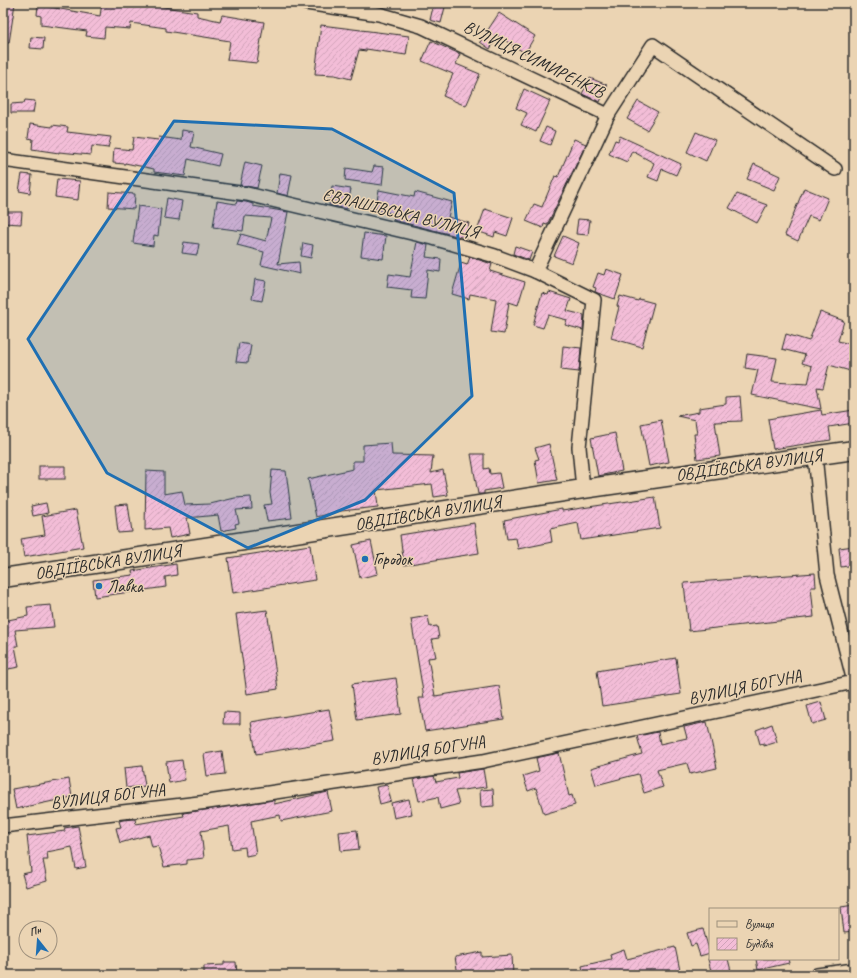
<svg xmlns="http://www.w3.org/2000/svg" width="857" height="978" font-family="Caveat,sans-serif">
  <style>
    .building { fill: url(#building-hatch); stroke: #2b2b2b }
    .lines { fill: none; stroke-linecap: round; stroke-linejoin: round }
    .street-casing { stroke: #2b2b2b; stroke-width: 16 }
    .secondary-casing { stroke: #2b2b2b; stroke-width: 21 }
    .street { stroke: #ebd4b3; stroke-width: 13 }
    .secondary { stroke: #ebd4b3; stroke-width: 18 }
    .marked { fill: #1f6fb2; fill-opacity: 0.2; stroke: #1f6fb2; stroke-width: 3; stroke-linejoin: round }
    .poi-dot { fill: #1f6fb2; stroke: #ebd4b3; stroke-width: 1.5 }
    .labels { text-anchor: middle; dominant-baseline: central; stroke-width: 3; stroke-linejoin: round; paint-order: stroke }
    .street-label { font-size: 17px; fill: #2b2b2b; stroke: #ebd4b3 }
    .poi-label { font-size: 17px; fill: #2b2b2b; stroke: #ebd4b3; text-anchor: start }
  </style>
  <defs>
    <pattern id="building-hatch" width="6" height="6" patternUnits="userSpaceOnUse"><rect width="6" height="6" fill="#f3bdd7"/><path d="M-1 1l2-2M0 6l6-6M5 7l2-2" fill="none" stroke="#d0a3b9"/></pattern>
  </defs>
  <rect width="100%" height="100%" fill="#ebd4b3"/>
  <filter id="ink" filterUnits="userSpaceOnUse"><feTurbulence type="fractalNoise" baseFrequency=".025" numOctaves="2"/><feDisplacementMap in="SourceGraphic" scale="8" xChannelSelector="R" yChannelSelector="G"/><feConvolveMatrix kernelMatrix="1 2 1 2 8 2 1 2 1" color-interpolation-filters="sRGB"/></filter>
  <g filter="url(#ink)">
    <g class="building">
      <path d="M3 3H15L9 43 3 42Z"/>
      <path d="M102 3H137L197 12V16L220 21 222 15 264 22 257 63 227 60 230 41 166 31V28L131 23 130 29 105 27 104 38 86 36 87 31 41 25V16L37 15 38 5 100 16Z"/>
      <path d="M434 3H446L441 23 430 20Z"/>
      <path d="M499 13 535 36 525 53 498 36 490 49 480 42Z"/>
      <path d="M321 25 409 36 406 55 366 49V51L359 50 351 79 335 75 315 74Z"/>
      <path d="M31 37 44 38 43 49 30 48Z"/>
      <path d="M431 41 460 54 456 64 480 74 466 106 443 96 453 74 422 61Z"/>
      <path d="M590 78 607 85 600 102 582 94Z"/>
      <path d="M524 89 550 101 536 132 521 125 527 113 516 108Z"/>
      <path d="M25 100 35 101 33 113H11V104L24 103Z"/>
      <path d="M638 101 658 112 647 130 627 119Z"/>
      <path d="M30 124 52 127V125L68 127 67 132 111 137 108 148 92 146 91 155 59 152V153L32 149 33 139 28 138Z"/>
      <path d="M546 127 555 131 550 145 540 141Z"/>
      <path d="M182 130 194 132 191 147 221 154 218 166 188 159 185 176 154 172V169L125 163V164L113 163 114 148 132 150 134 137 158 140 159 137 181 140Z"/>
      <path d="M696 132 715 140 706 161 687 152Z"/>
      <path d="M620 136 681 164 676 175 662 169 658 181 648 177 654 163 632 151 627 162 609 154 615 140 618 141Z"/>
      <path d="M574 139 586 144 547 225 544 224 543 228 526 221 534 204 542 207 555 176 558 177Z"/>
      <path d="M245 162 262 166 257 188 240 185Z"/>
      <path d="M754 164 780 176 774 190 747 179Z"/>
      <path d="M374 166 384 167 382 185 345 180 346 168 372 172Z"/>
      <path d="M280 173 292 175 288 196 277 193Z"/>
      <path d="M22 174 32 175 30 193 19 191Z"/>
      <path d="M57 179 80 181 78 200 55 197Z"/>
      <path d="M332 186 351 189 347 209 329 205Z"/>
      <path d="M804 188 828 198 819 220 809 216 798 241 785 235Z"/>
      <path d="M379 190 414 197 415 192 452 202 448 217 469 223 465 238 393 220 395 214 375 210Z"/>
      <path d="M109 192 135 194 134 209 108 207Z"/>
      <path d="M737 194 767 205 757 223 729 208Z"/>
      <path d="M167 198 182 201 179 220 164 218Z"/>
      <path d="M217 201 236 204 237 201 246 202 253 204V206L288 212 278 264 299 262 300 274 261 265 264 252 237 245 241 234 266 241 271 218 245 216 243 231 213 227Z"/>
      <path d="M138 206 161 209 158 236 154 235 153 246 133 243Z"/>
      <path d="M485 209 513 218 507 236 495 232 494 237 477 231Z"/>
      <path d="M3 212H22L21 224 3 223Z"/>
      <path d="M578 219 590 220 588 235 576 234Z"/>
      <path d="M364 233 386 236 383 259 361 256Z"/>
      <path d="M563 236 579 243 572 263 554 256Z"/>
      <path d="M184 242 199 244 197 255 182 253Z"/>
      <path d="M417 242 428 245 426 257 441 259 440 272 428 270 425 299 411 298 412 290 387 287 389 274 410 277Z"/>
      <path d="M303 243 313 245 311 258 301 256Z"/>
      <path d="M515 246 532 252 529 260 513 254Z"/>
      <path d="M470 257 492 264 490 271 525 282 518 305 509 302 504 334 491 332 496 299 470 294 469 299 452 294 461 263 467 265Z"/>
      <path d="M606 269 623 275 615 299 595 292 596 288 593 287 598 273 604 275Z"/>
      <path d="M255 279 266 281 262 301 252 299Z"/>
      <path d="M549 292 571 299 567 311 584 315 583 330 565 325 567 320 548 315 543 328 533 325 542 293 548 295Z"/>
      <path d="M620 296 638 301 639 299 654 303 642 347 611 338 619 307 617 306Z"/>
      <path d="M820 312 844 321 838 341 854 345V372L829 365 823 388 817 387 821 409 752 395 758 370 745 368 747 354 777 358 772 382 808 384 812 366 802 363 805 355 782 349 786 334 809 341Z"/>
      <path d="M239 343 251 345 248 363 236 362Z"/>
      <path d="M563 346 581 348 579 372 561 370Z"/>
      <path d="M740 396 742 421 715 422 720 456 697 459 694 434H697L695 420 677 416 699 412V408L726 404V397Z"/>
      <path d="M821 410 822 415 854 410V423L829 427 831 440 773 449 768 419Z"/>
      <path d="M661 420 669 462 649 466 641 424Z"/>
      <path d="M615 433 622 471 598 476 591 438Z"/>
      <path d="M391 443 392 455 433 456 431 473 443 470 448 495 434 497 432 484 376 490 378 507 341 511 316 517 308 479 353 469V461H363V445Z"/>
      <path d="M549 444 557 480 539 483 535 460 539 459 535 448Z"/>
      <path d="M471 454H484V469L489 468 490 474 499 473 502 488 484 491V494H478Z"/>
      <rect x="39" y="466" width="26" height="13"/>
      <path d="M272 470 286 471 292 518 267 521 264 505 272 504 270 493Z"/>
      <path d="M146 471 164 472V494L182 491 185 505 210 504 235 498 251 497 252 509 236 510 239 523 235 524 236 528 221 531 218 515 187 518 190 534 170 538 168 528 145 530Z"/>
      <path d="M655 497 660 528 581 540 578 523 550 529 552 542 518 549 516 538 507 539 504 520 562 509V511Z"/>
      <path d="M46 503 48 513 33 516 31 506Z"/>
      <path d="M128 504 132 532 118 533 115 505Z"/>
      <path d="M76 510 83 547 24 557 21 539 45 535 42 516Z"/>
      <path d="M474 523 479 553 404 565 400 535Z"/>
      <path d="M371 541 378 574 360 578 353 545Z"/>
      <path d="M310 545 315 580 233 593 228 558Z"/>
      <path d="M854 546V565L841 567 839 548Z"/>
      <path d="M176 564 177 575 165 577 166 587 95 597 93 580 133 575 132 571Z"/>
      <path d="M815 573 816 587H811L814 617 689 631 684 583Z"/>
      <path d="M51 605 54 627 15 630 18 646H15L19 667 3 670V621L28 616 27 607Z"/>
      <path d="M267 610 278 689 247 694 236 614Z"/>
      <path d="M428 616 430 627 437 626 439 638 432 639 436 657 428 658 435 696 499 686 504 719 425 731 419 698H424L411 619Z"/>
      <path d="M676 658 681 694 602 706 597 671Z"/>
      <path d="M396 678 401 714 357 720 352 684Z"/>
      <path d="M821 702 826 720 812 724 807 706Z"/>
      <path d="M329 709 335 741 256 754 251 722Z"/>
      <path d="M224 712 240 713V724H223Z"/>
      <path d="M707 722 717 768 690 774 687 763 657 770 663 787 644 793 638 774 596 785 591 768 642 754 637 736 658 732 660 744 687 738 684 727Z"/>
      <path d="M772 724 777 742 764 746V743L760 744 756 730Z"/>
      <path d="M222 751 225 774 207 776 204 754Z"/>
      <path d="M559 753 569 796 572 795 575 805 544 814 536 788 528 791 523 776 539 771 536 758Z"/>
      <path d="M182 760 185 780 169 783 166 762Z"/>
      <path d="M142 766 145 786 126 788 124 768Z"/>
      <path d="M483 769 486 787 455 791 459 804 440 809 438 797 419 801 414 779 434 776 436 782 458 778 457 773Z"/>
      <path d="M69 779 72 797 16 809 12 789Z"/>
      <path d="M387 785 391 801 380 804 376 787Z"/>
      <path d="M493 789 494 806 481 807 480 790Z"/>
      <path d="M328 792 332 811 281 821 280 815 251 821 256 854 246 856 245 847 232 849 229 826 201 831 204 858 187 860V864L164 867 158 846 152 847 149 835 120 843 116 828 121 827 119 821 123 820 135 819 136 824 184 816 183 813 274 800V804Z"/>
      <path d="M409 799 412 814 394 818 391 803Z"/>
      <path d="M78 826 86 867 76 869 72 847 47 852 48 860H43L47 881 26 887 22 874 31 872 27 836 65 831 64 828Z"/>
      <path d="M357 830 359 849 341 851 339 832Z"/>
      <path d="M854 905V932L844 933 841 907Z"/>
      <path d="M703 929 710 953 700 956 696 944 691 946 687 933Z"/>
      <path d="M675 947 681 975H584L582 966 611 959 610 954 624 949 627 959Z"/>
      <path d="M482 952V957L512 955 513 975H458L455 957Z"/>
      <path d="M708 959H728L732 975H715L714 971H711Z"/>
      <path d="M756 959H788L789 963 758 970Z"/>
      <path d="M224 962H236L237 975H204V966L224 965Z"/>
    </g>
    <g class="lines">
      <defs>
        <g id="street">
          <path d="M306 3 379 14 421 26 608 115"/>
          <path d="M3 160 247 194 433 238 495 256 535 271 594 300 579 447 583 489"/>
          <path d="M535 271 608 115 653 45 835 169"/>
          <path d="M815 455 827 575 854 682"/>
          <path d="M3 826 208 802 483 761 854 682"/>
          <path d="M817 975 854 970"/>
        </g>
        <path id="secondary" d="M3 578 583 489 854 450"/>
      </defs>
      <use href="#street" class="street-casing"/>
      <use href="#secondary" class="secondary-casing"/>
      <use href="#street" class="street"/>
      <use href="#secondary" class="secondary"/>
    </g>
  </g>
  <path class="marked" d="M174 121 332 129 454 193 472 396 365 500 248 548 107 473 28 339Z"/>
  <g class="poi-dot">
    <circle cx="365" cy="559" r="4"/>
    <circle cx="99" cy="586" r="4"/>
  </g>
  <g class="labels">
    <g class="street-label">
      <text transform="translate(534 59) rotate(26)">ВУЛИЦЯ СИМИРЕНКІВ</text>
      <text transform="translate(401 213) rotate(14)">ЄВЛАШІВСЬКА ВУЛИЦЯ</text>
      <text transform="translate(749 465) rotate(-8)">ОВДІЇВСЬКА ВУЛИЦЯ</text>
      <text transform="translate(428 513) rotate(-9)">ОВДІЇВСЬКА ВУЛИЦЯ</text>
      <text transform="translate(108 562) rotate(-9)">ОВДІЇВСЬКА ВУЛИЦЯ</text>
      <text transform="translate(745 687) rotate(-12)">ВУЛИЦЯ БОГУНА</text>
      <text transform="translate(428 750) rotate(-9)">ВУЛИЦЯ БОГУНА</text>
      <text transform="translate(108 796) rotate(-7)">ВУЛИЦЯ БОГУНА</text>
    </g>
    <g class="poi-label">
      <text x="373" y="559">Городок</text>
      <text x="107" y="586">Лавка</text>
    </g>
  </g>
  <rect width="857" height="978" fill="none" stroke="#ebd4b3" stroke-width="16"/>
  <rect x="8" y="8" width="841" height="962" fill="none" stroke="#2b2b2b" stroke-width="1.5" filter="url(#ink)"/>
  <rect x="709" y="908" width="130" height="52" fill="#ebd4b3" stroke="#9e907d"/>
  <rect x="717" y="921" width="20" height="6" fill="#ebd4b3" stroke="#9e907d"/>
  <text x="745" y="928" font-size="12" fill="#2b2b2b">Вулиця</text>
  <rect x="717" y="938" width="20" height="12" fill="url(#building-hatch)" stroke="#9e907d"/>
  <text x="745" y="948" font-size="12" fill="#2b2b2b">Будівля</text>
  <g transform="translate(38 940) rotate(343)"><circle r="19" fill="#ebd4b3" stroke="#9e907d"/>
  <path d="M0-3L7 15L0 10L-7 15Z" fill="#1f6fb2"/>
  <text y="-6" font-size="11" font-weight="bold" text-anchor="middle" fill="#2b2b2b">Пн</text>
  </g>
</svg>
